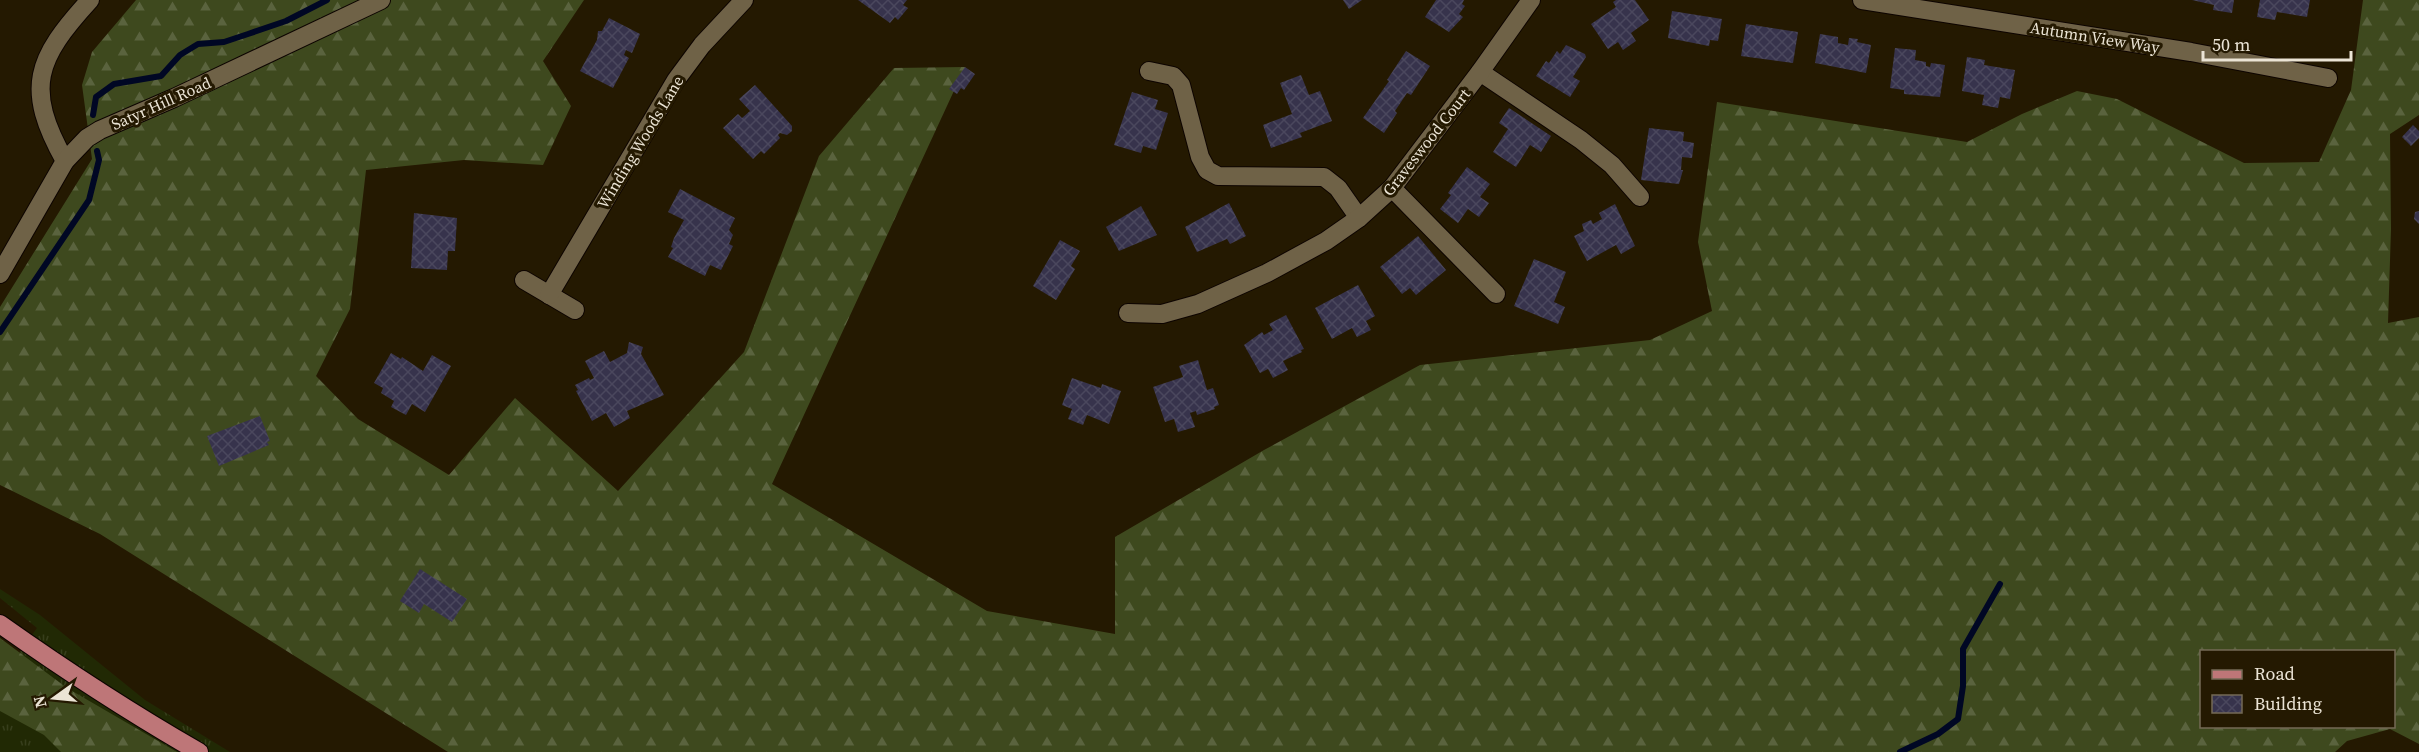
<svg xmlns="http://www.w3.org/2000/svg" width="2419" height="752" font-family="'Source Serif 4',serif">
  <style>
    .grass { fill: url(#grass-tufts) }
    .forest { fill: url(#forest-firs); fill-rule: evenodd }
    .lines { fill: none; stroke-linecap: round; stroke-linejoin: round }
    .stream { stroke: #000724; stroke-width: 6 }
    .building { fill: url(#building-cross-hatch) }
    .minor-casing { stroke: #0d0400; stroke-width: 20 }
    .major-casing { stroke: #0d0400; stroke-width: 20 }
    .minor { stroke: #6f6247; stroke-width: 18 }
    .major { stroke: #be7678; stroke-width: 18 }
    .labels { text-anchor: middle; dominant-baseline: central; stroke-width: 6; stroke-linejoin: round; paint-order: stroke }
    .street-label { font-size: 16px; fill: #ebe4d5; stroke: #241901 }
  </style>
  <defs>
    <pattern id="grass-tufts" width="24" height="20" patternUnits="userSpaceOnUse" patternTransform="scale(1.5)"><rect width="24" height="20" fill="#212904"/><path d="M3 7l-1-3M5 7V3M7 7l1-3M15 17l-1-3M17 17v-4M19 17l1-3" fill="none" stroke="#373e1c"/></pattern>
    <pattern id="forest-firs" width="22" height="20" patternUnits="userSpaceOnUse" patternTransform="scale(1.5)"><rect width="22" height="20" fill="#3e491e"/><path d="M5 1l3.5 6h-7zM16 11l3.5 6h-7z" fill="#5a633e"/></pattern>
    <pattern id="building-cross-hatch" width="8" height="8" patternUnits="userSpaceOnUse" patternTransform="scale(1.5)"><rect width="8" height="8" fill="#37334c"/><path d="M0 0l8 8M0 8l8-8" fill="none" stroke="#4a475d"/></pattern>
  </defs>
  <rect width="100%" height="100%" fill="#241901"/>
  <path class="grass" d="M0 589 40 615 145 700 230 752H0V651L11 664 37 628 0 598Z"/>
  <g class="forest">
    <path d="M136 0H584L543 61 571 106 543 165 464 160 366 170 350 309 316 376 358 419 449 475 515 398 618 491 744 352 819 156 894 68 965 67 772 484 987 611 1115 634V537L1264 450 1420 365 1650 340 1712 311 1698 242 1717 102 1967 142 2022 114 2077 91 2117 99 2244 163 2319 162 2351 90 2363 0H2419V115L2390 134 2391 229 2388 323 2419 317V744L2390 729 2347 741 2335 752H448L100 534 0 485V307L92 159 82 85 92 52ZM2202 652H2394V726H2202Z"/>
    <path d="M0 638 67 688 177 752H61L44 735 0 711Z"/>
  </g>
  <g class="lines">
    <g class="stream">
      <path d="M93 115 96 97 114 84 161 76 180 55 198 44 224 42 248 34 286 21 327 0"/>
      <path d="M0 332 89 200 99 160 97 151"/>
      <path d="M1900 752 1938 734 1958 719 1963 686V649L2000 584"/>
    </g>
  </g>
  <g class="building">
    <path d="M858 0H907L903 5 908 8 898 20 895 17 890 23Z"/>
    <path d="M1343 0H1362L1349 9Z"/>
    <path d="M1436 0H1464L1462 4 1465 6 1459 14 1463 17 1449 32 1425 17Z"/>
    <path d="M1616 0H1635L1649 20 1631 33 1636 41 1623 50 1618 42 1608 49 1591 24 1616 7 1613 2Z"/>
    <path d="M2192 0H2234L2232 13 2213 10 2214 5Z"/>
    <path d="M2260 0H2310L2307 17 2277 12 2275 20 2257 17Z"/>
    <path d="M1672 11 1722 19 1718 41 1710 40 1709 46 1668 38Z"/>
    <path d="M609 18 640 34 632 53 626 50 624 55 629 58 613 88 580 71 597 40 598 31H602Z"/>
    <path d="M1746 24 1798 32 1793 63 1741 56Z"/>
    <path d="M1820 34 1838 37V43L1848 45 1849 38 1858 39 1857 42 1871 45 1866 73 1815 63Z"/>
    <path d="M1566 45 1585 54 1586 57 1573 77 1580 81 1570 97 1536 76 1546 61 1549 63 1557 51 1560 54Z"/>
    <path d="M1895 48 1916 50 1915 60 1926 62V66L1930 67 1931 63 1945 65 1940 97 1904 94V90L1890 88Z"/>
    <path d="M1406 51 1430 66 1411 95 1407 93 1395 111 1397 113 1384 133 1363 118 1389 81 1387 80Z"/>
    <path d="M1967 57 1985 60 1984 65 2015 70 2010 99 2000 97 1998 108 1982 105 1984 95 1962 91Z"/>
    <path d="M965 67 975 74 964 90 961 88 957 94 949 89Z"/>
    <path d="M1301 75 1309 95 1320 91 1332 121 1300 133 1302 137 1271 148 1263 125 1292 114 1280 83Z"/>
    <path d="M755 85 792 126V131L787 135 780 133 778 135 780 138 764 154 761 151 753 159 723 128 738 114 742 118 750 111 739 99Z"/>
    <path d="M1132 92 1158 100 1155 109 1168 113 1156 150 1143 146 1141 153 1114 145Z"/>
    <path d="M1509 108 1551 136 1541 152 1530 145 1516 167 1493 152 1508 129 1499 123Z"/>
    <path d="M2413 125 2419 131V138L2411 146 2402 137Z"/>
    <path d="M1649 128 1684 132 1683 141 1694 143 1692 158 1682 157 1681 170H1683L1679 184 1641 180Z"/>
    <path d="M1467 167 1490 184 1480 197 1489 203 1479 217 1468 209 1458 223 1440 209 1451 195 1448 193Z"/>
    <path d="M680 189 735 218 729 230 733 235 729 244 733 246 721 270 710 265 705 276 668 257 673 248 671 247 674 238 684 220 668 212Z"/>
    <path d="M1229 203 1246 236 1230 244 1227 239 1197 252 1185 227Z"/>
    <path d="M1615 204 1635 246 1621 254 1616 245 1587 261 1574 236 1584 231 1582 224 1591 220 1593 224 1602 219 1599 213Z"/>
    <path d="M1141 206 1157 235 1119 251 1106 227Z"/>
    <path d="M2419 211V224L2414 219 2415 212Z"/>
    <path d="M414 213 457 218 455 251H448L447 270 411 268Z"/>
    <path d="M1418 236 1446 270 1416 295 1410 288 1402 294 1380 267Z"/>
    <path d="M1060 240 1080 251 1071 266 1075 269 1056 300 1033 286Z"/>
    <path d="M1534 259 1566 272 1554 302 1565 307 1558 324 1514 306Z"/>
    <path d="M1358 285 1375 316 1366 321 1371 330 1357 337 1352 328 1332 339 1315 308Z"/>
    <path d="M1286 315 1304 349 1301 350 1302 352 1283 361 1288 370 1273 378 1268 369 1260 373 1244 345 1262 332 1264 335 1273 330 1269 324Z"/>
    <path d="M629 342 643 347 641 354 664 395 627 411 630 418 614 427 606 413 592 421 576 391 578 390 575 385 589 378 590 380 594 378 585 361 604 351 610 362 627 353Z"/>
    <path d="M391 353 401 359 402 357 423 371 432 355 451 366 425 412 412 404 406 415 391 407 394 401 381 393 383 388 374 383Z"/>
    <path d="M1198 360 1207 390 1213 388 1219 405 1214 407 1215 409 1197 415 1196 411 1190 413 1195 427 1178 432 1174 419 1165 422 1153 387 1183 377 1179 366Z"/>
    <path d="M1072 378 1101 388 1102 384 1121 391 1109 424 1087 415 1083 425 1068 419 1072 409 1062 405Z"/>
    <path d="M260 416 270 441 267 442 269 445 219 466 207 436Z"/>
    <path d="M420 569 467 599 452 622 424 604 419 613 400 601Z"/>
  </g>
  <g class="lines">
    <defs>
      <g id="minor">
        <path d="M1862 0 2191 52 2328 78"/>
        <path d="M1149 71 1173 76 1181 85 1200 157 1207 170 1218 176 1324 177 1338 188 1359 218"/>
        <path d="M1480 72 1581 140 1612 165 1640 197"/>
        <path d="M65 161C24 88 36 59 90 0"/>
        <path d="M1392 188 1496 294"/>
        <path d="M0 274 65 161 87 138 100 130 174 98 381 0"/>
        <path d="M524 280 575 310"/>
        <path d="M549 295 676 80 702 45 744 0"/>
        <path d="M1128 313 1162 314 1198 304 1267 273 1326 241 1359 218 1392 188 1480 72 1531 0"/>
      </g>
      <path id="major" d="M0 624C65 670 131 713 199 752"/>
    </defs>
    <use href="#minor" class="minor-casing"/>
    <use href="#major" class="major-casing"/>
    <use href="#minor" class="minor"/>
    <use href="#major" class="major"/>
  </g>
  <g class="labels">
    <g class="street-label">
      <text transform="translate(2095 37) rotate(9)">Autumn View Way</text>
      <text transform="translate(161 103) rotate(-24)">Satyr Hill Road</text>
      <text transform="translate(640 142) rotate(-59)">Winding Woods Lane</text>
      <text transform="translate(1426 142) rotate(-52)">Graveswood Court</text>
    </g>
  </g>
  <rect x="2200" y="650" width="195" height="78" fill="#241901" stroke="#746a56" stroke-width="1.5"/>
  <rect x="2212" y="670" width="30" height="9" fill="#be7678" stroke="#746a56" stroke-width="1.5"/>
  <text x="2254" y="680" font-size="18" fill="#ebe4d5">Road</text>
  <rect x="2212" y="695" width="30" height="18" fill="url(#building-cross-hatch)" stroke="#746a56" stroke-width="1.5"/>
  <text x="2254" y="710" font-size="18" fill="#ebe4d5">Building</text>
  <g transform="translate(54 698) rotate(255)" stroke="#241901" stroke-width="4.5" paint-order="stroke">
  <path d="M0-4.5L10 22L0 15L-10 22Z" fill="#ebe4d5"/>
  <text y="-9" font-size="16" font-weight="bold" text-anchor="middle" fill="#ebe4d5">N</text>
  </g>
  <path d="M2203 51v9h148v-9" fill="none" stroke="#ebe4d5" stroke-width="3"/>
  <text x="2212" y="51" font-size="18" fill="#ebe4d5" stroke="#241901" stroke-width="4.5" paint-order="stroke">50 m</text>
</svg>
